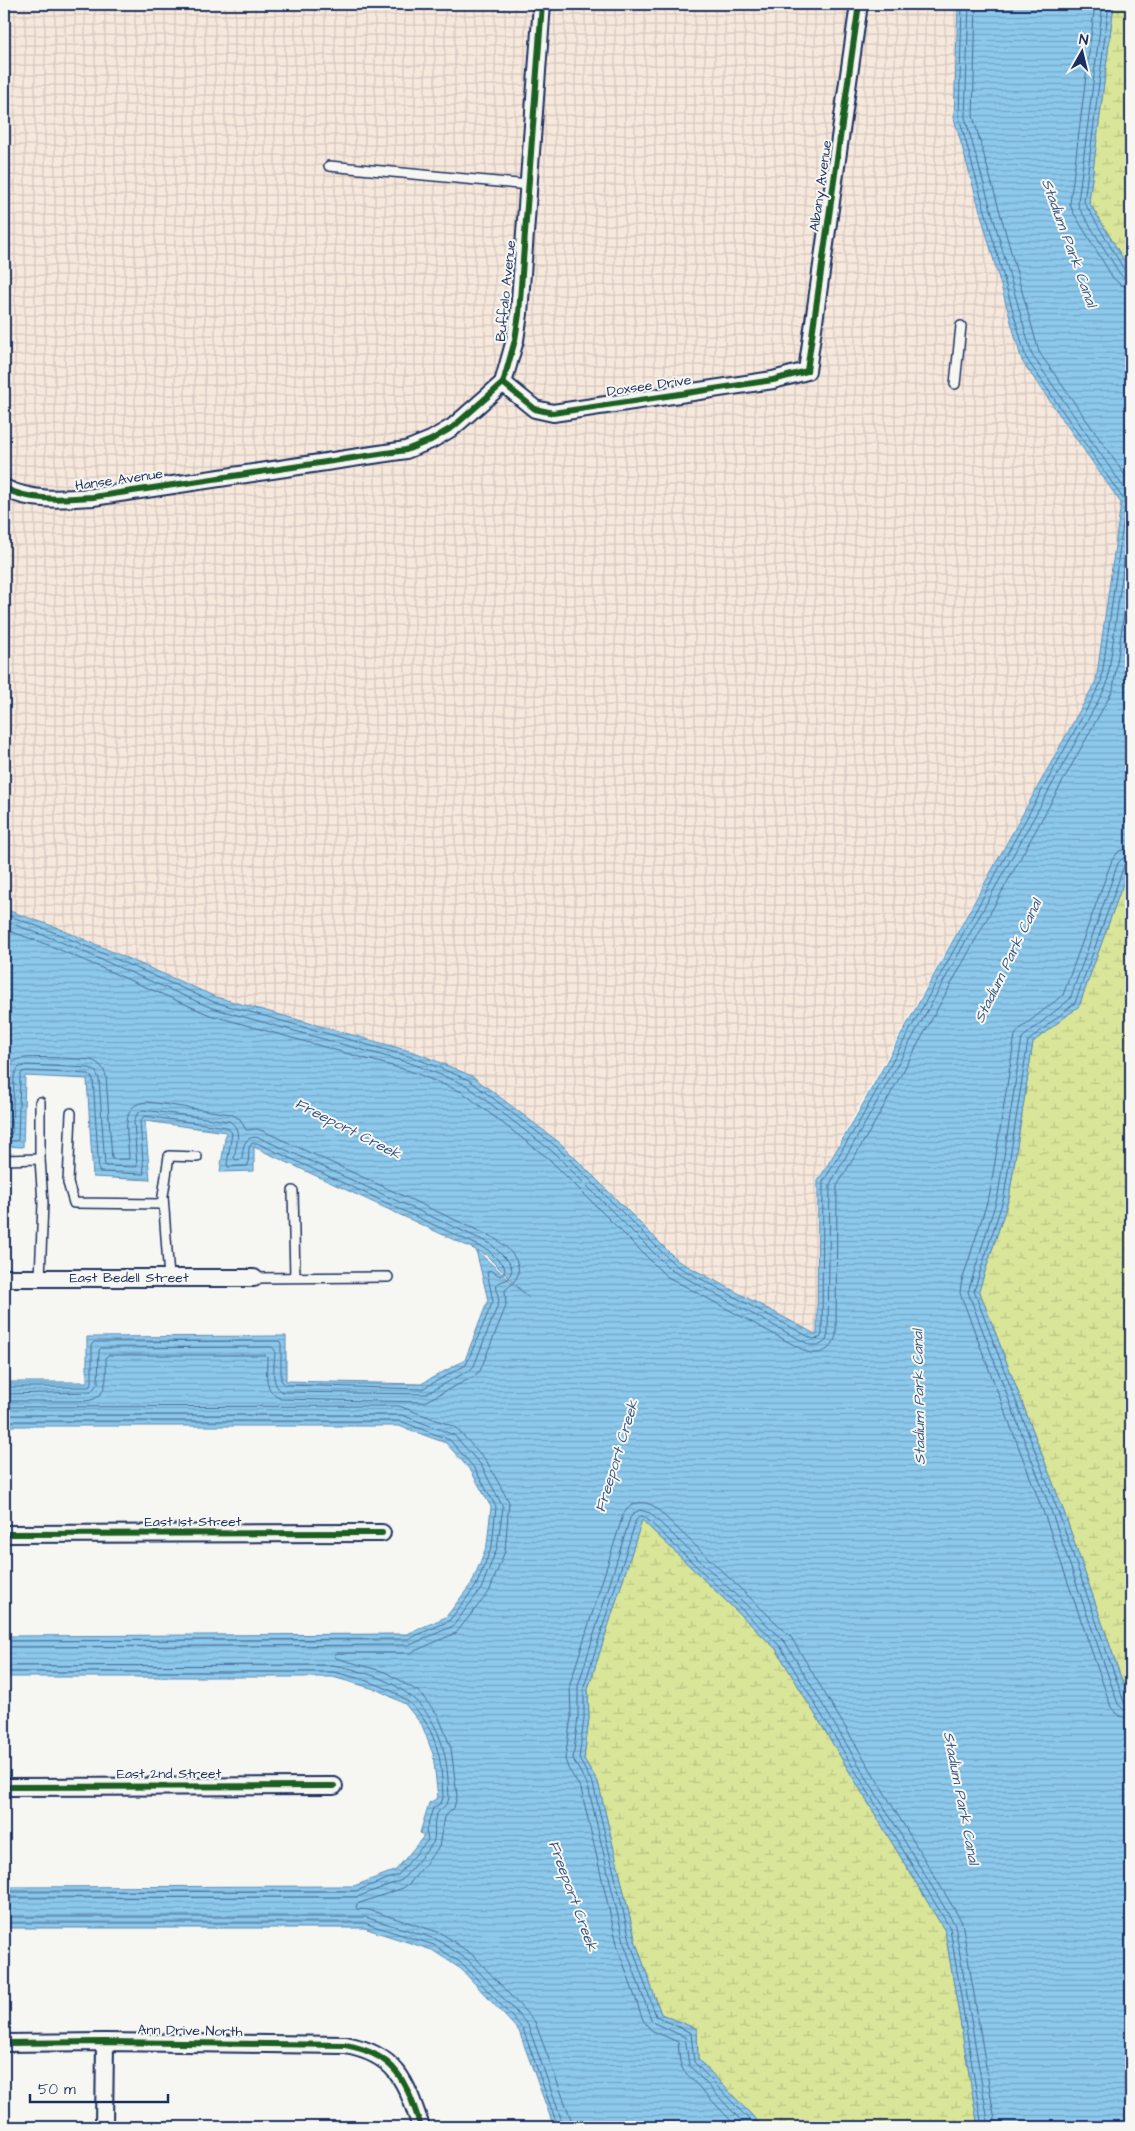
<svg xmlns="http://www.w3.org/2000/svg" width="1135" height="2131" font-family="'Architects Daughter',sans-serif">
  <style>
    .industrial { fill: url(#industrial-grid) }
    .wetland { fill: url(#wetland-marsh); stroke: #7a8a7b }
    .water { fill: url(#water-rules); stroke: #5f8bb3; fill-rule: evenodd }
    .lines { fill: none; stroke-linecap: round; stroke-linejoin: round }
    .shore { stroke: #486d97; stroke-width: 1 }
    .service-casing { stroke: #1b2f5e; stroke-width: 12 }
    .minor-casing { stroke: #1b2f5e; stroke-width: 20 }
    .service { stroke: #f6f6f2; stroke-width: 9 }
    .minor { stroke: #f6f6f2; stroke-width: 16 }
    .cycleway-casing { stroke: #f6f6f2; stroke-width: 9 }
    .cycleway { stroke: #1b5e20; stroke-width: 6 }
    .labels { text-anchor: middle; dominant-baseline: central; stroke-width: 4; stroke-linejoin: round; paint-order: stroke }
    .street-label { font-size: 14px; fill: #1b2f5e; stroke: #f6f6f2 }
    .water-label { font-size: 15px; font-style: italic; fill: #375682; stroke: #f6f6f2 }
  </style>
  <defs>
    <pattern id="industrial-grid" width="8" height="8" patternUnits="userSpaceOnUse" patternTransform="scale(1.25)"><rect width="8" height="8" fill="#f7e8dc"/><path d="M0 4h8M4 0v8" fill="none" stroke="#d3c7bf"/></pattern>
    <pattern id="wetland-marsh" width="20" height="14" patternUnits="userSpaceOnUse" patternTransform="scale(1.25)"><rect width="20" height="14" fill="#d9e598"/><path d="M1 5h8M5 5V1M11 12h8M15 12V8" fill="none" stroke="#bac585"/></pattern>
    <pattern id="water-rules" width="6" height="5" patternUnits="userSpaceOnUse" patternTransform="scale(1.25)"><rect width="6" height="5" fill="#8cc9ec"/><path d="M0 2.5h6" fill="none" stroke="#72a4c2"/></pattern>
  </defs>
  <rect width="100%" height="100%" fill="#f6f6f2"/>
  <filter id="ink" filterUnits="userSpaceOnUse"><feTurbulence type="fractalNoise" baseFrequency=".02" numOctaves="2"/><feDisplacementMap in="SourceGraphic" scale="10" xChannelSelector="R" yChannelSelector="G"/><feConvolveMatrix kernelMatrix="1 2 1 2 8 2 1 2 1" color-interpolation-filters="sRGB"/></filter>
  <g filter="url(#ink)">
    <path class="industrial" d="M4 4H958L954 118 1022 361 1121 502 1096 681 818 1180 817 1336 678 1261 560 1143 472 1076 417 1053 216 997 58 928 4 909Z"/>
    <g class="wetland">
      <path d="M1114 4H1131V272L1089 202Z"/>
      <path d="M1131 861V1707L1064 1512 979 1290 1009 1198 1033 1042 1079 1006Z"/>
      <path d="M642 1520 776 1649 945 1931 978 2127H763L698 2059 697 2029 661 2014 636 1943 598 1782 584 1759 589 1718 588 1689Z"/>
    </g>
    <path class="water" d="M958 4H1114L1089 202 1131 272V861L1079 1006 1033 1042 1009 1198 979 1290 1064 1512 1131 1707V2127H978L945 1931 776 1649 642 1520 588 1689 589 1718 584 1759 598 1782 636 1943 661 2014 697 2029 698 2059 763 2127H554L519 2031 461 1969 432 1950 364 1928H4V1887L354 1886 396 1870 424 1836 420 1833 429 1803 438 1798 433 1754 422 1725 405 1704 378 1690 333 1677H4V1636L407 1634 446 1617 472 1583 487 1545 491 1507 471 1471 446 1443 399 1426H4V1382H87V1337L286 1336V1381L421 1384 465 1360 488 1300 476 1250 254 1147V1171L220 1172 226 1132 145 1121 150 1180 93 1177 87 1079 25 1076 23 1147 4 1146V909L58 928 216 997 417 1053 472 1076 560 1143 678 1261 817 1335 818 1181 857 1115 1096 681 1121 503 1022 361 954 118ZM478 1251 486 1255 529 1298 478 1252Z"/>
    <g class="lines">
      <g class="shore">
        <path d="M969 4 965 117 1032 355 1131 498"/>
        <path d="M976 4 973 116 1039 352 1131 484"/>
        <path d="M1095 4 1070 204 1073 212 1113 278 1121 285 1131 287"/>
        <path d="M1103 4 1078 202 1079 208 1120 274 1124 278 1131 279"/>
        <path d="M1109 4 1084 202 1125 271 1131 273"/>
        <path d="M1131 848 1119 851 1112 860 1063 995 1021 1028 1015 1035 990 1193 961 1284 960 1293 1046 1519 1111 1707 1119 1716 1131 1719"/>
        <path d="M1131 856 1123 858 1118 863 1070 999 1022 1038 998 1195 968 1292 1053 1516 1118 1704 1124 1710 1131 1712"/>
        <path d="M1131 862 1124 866 1075 1003 1028 1041 1004 1197 974 1291 1059 1514 1124 1702 1131 1706"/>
        <path d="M4 914 56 933 214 1002 415 1058 469 1080 557 1147 675 1265 813 1339 820 1338 822 1334 823 1182 862 1117 1101 683 1126 503 1026 358 959 117 962 4"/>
        <path d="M4 921 54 939 212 1008 413 1064 466 1085 553 1152 671 1270 810 1345H820L826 1341 828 1334 830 1184 867 1120 1107 685 1131 511"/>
        <path d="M4 929 51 946 210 1015 410 1071 462 1092 548 1158 666 1276 807 1352C821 1356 833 1349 836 1335L837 1186 874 1124 1113 690 1131 565"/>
        <path d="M4 1127 7 1074C9 1067 12 1062 19 1059 26 1056 86 1058 94 1061 100 1064 104 1069 106 1076L112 1159H129C129 1139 117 1102 148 1102L231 1114 240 1119 246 1130 257 1129 263 1131 494 1238C515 1252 531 1272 505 1290L506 1306 480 1371 473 1377 424 1402 281 1399C263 1391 267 1374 267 1357L265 1355H108L106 1357C106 1375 110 1398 86 1401H4"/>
        <path d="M4 1135 12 1133 14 1076 18 1068 26 1065 90 1068 96 1072 99 1079 105 1166 137 1167 134 1121 137 1114 143 1110 229 1121C243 1129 236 1145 234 1158L236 1160 242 1159C243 1147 244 1134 260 1138L491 1244 509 1262 512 1270 508 1279 496 1284 499 1302 474 1366 470 1370 426 1394 283 1392C269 1385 275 1363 275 1350L272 1347 101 1348 99 1350 98 1383 91 1392 4 1394"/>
        <path d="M4 1141H16L18 1140 20 1077 22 1072 27 1071 88 1074 93 1079 99 1172 144 1174 140 1122 144 1116 227 1127 232 1133 227 1164 228 1167 248 1166 249 1148 252 1143H257L488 1250 504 1266 505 1270 503 1274 500 1276 490 1270 487 1272 493 1301 466 1365 422 1389 285 1385 281 1380V1343L279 1341 94 1342 92 1344V1382L89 1387H4"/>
        <path d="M4 1407 399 1406 455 1427 486 1460 509 1502 505 1551 489 1592 456 1633 410 1653H337L334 1655 336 1658 385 1672 419 1692 438 1715 451 1748 457 1796 454 1808 444 1817 439 1847 410 1883 403 1888 357 1904 356 1907 357 1909 369 1910 441 1933 474 1956 535 2022 571 2119 572 2127"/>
        <path d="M4 1415H402L454 1435 481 1465 503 1507 497 1548 481 1589 453 1626 410 1645 4 1647"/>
        <path d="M4 1421H400L450 1440 475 1469 496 1507 492 1546 476 1586 449 1621 408 1639 4 1641"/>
        <path d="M4 1666 333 1665C386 1675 431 1695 444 1752 448 1767 448 1783 449 1798 447 1806 444 1806 439 1811 431 1819 437 1833 433 1843L402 1880 357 1897 4 1898"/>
        <path d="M4 1672H333C385 1684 423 1696 438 1752 442 1767 442 1784 443 1798L441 1803 433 1808 426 1830 428 1840 398 1875 356 1891 4 1892"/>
        <path d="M4 1917H365L436 1939 468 1960 528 2025 564 2127"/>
        <path d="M4 1923H364L434 1945 464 1965 523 2029 558 2127"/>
        <path d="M737 2127 683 2070 680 2062 678 2042 651 2030 643 2020 618 1948 581 1789 568 1768 565 1759 571 1717 570 1684 623 1515C630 1502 643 1499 655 1507L791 1637 962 1922 996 2127"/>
        <path d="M747 2127 689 2065 685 2037 656 2024 651 2019 625 1946 588 1786 573 1759 578 1717V1686L630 1518 634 1513 640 1510 650 1513 785 1642 955 1925 989 2127"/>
        <path d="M756 2127 694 2062 691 2033 656 2016 631 1944 593 1784 579 1759 584 1718V1687L636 1520 641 1516 646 1518 780 1646 950 1928 982 2127"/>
      </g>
      <defs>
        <g id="service">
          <path d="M329 166 529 185"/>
          <path d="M955 384 961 326"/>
          <path d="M71 1113 68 1183 74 1203 163 1204"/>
          <path d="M40 1159V1102"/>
          <path d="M4 1160 40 1159 43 1203 40 1278"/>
          <path d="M293 1191 295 1277"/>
          <path d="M169 1278 163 1196 169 1156 197 1157"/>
          <path d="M254 1278 388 1277"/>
        </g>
        <g id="minor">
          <path d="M503 383 535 409 553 413 773 380 807 371 859 4"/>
          <path d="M4 488C32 502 63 499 93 497L406 450 431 440 453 427 503 383 515 340 519 314 542 4"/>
          <path d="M4 1278H254"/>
          <path d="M4 1534 382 1533"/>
          <path d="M4 1787 334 1786"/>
          <path d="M4 2043 105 2042 345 2045C397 2054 406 2082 421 2127"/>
          <path d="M104 2127 105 2042"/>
        </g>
      </defs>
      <use href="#service" class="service-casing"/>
      <use href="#minor" class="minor-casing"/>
      <use href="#service" class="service"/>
      <use href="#minor" class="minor"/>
      <defs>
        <g id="cycleway">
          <path d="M503 383 535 409 553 413 773 380 807 371 859 4"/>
          <path d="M4 488C32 502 63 499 93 497L406 450 431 440 453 427 503 383 515 340 519 314 542 4"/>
          <path d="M4 1534 382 1533"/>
          <path d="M4 1787 334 1786"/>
          <path d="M4 2043 105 2042 345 2045C397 2054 406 2082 421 2127"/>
        </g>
      </defs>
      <use href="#cycleway" class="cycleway-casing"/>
      <use href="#cycleway" class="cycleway"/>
    </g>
  </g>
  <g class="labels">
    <g class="street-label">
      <text transform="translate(821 186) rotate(-82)">Albany Avenue</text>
      <text transform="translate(506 291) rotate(-84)">Buffalo Avenue</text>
      <text transform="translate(649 386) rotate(-8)">Doxsee Drive</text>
      <text transform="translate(119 480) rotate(-8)">Hanse Avenue</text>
      <text x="129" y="1278">East Bedell Street</text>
      <text x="193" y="1522">East 1st Street</text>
      <text x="169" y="1774">East 2nd Street</text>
      <text transform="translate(190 2031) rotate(1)">Ann Drive North</text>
    </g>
    <g class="water-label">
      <text transform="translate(1069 243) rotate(70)">Stadium Park Canal</text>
      <text transform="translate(1008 961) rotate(-64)">Stadium Park Canal</text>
      <text transform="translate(348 1129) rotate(27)">Freeport Creek</text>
      <text transform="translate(919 1397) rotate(-91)">Stadium Park Canal</text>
      <text transform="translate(617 1456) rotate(-73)">Freeport Creek</text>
      <text transform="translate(961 1798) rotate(79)">Stadium Park Canal</text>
      <text transform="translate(573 1896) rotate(70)">Freeport Creek</text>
    </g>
  </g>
  <rect width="1135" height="2131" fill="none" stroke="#f6f6f2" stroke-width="20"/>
  <rect x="10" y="10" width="1115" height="2111" fill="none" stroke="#1b2f5e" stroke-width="2" filter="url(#ink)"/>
  <g transform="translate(1082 52) rotate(8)" stroke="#f6f6f2" stroke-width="4" paint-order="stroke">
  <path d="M0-4L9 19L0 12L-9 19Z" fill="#1b2f5e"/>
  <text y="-8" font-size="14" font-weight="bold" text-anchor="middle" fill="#1b2f5e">N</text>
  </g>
  <path d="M30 2094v8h138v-8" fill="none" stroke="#1b2f5e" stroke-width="2.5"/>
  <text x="38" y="2094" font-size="15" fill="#1b2f5e" stroke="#f6f6f2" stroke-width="4" paint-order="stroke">50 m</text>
</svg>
